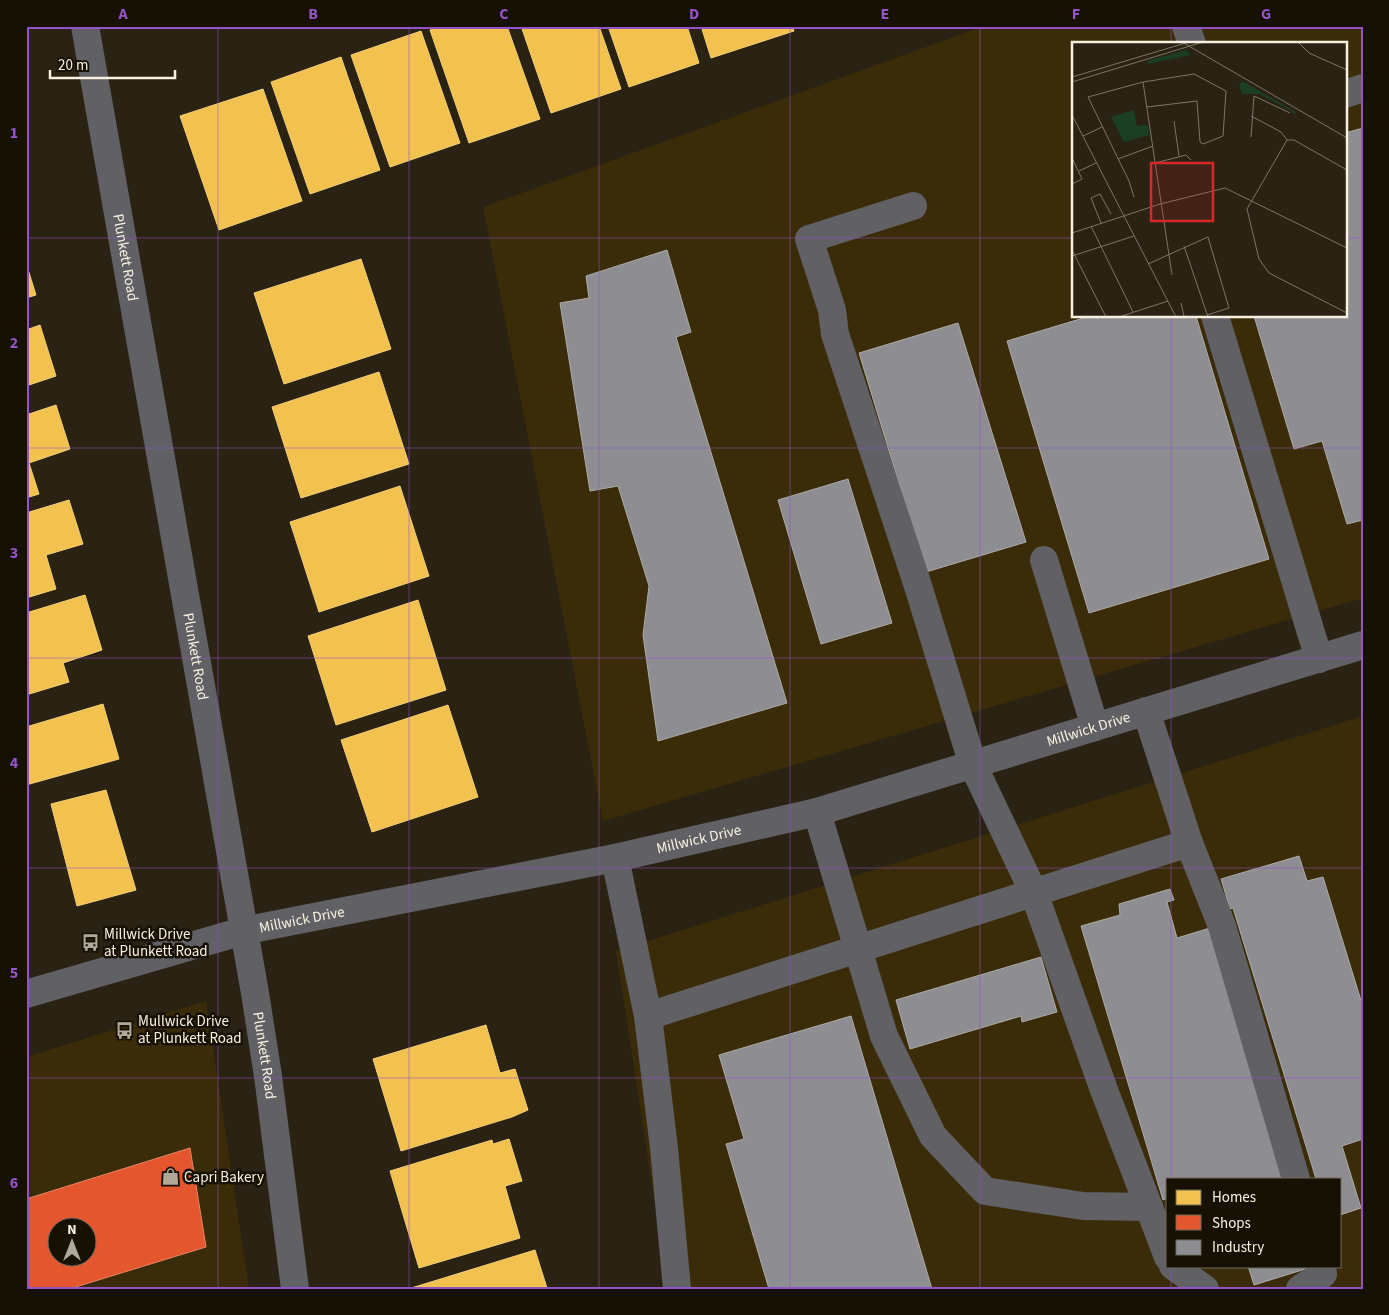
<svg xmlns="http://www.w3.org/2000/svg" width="1389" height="1315" font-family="'Source Sans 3',sans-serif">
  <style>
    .built { fill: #3b2c09; fill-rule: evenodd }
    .homes { fill: #f2c14e; stroke: #f4cf7a }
    .shops { fill: #e4572e; stroke: #ea8563; fill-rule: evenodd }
    .industry { fill: #8d8d92; stroke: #adaba9 }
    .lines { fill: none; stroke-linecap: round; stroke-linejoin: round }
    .minor { stroke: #606065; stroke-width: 28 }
    .grid { fill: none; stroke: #9453c6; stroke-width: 1; stroke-opacity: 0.55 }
    .labels { text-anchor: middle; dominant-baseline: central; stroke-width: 5; stroke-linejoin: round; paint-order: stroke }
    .street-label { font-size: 15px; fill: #f9f1e0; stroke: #161005 }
    .poi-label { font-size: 15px; fill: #f9f1e0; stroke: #161005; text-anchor: start }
    .inset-road { fill: none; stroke: #7d7565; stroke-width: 1 }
    .view { fill: #d62828; fill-opacity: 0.15; stroke: #d62828; stroke-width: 2.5 }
    .inset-edge { fill: none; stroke: #f9f1e0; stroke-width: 2.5 }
    .neatline { fill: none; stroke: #9453c6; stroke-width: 2 }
    .grid-label { font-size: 16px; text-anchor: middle; font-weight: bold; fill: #9453c6 }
  </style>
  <rect width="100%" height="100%" fill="#2a2213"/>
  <g class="built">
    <path d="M984 26H1363V598L603 821 483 207ZM1073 44H1345V316H1073Z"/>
    <path d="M1363 716V1289H668L616 951ZM1168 1179H1340V1266H1168Z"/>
    <path d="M206 1001 249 1289H26V1057ZM58 1228H88V1258H58Z"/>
  </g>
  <g class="homes">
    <path d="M443 26H507L540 119 469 143 430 30Z"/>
    <path d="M521 26H599L621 89 551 113Z"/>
    <path d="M608 26H687L699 63 629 87Z"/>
    <path d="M701 26H792L794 31 711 58Z"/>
    <path d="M421 31 460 143 390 167 351 55Z"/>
    <path d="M341 57 380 170 310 194 271 82Z"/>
    <path d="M263 89 302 201 219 230 180 116Z"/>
    <path d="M361 259 391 349 284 384 254 293Z"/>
    <path d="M26 263 36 295 26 298Z"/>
    <path d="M40 325 56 376 26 386V330Z"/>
    <path d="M379 372 409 464 301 498 272 407Z"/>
    <path d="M56 405 70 449 29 463 39 494 26 498V415Z"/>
    <path d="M400 486 429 576 319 612 290 522Z"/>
    <path d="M69 500 83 544 46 555 56 589 26 598V513Z"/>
    <path d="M85 595 102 650 63 663 69 682 26 695V613Z"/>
    <path d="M418 600 446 690 336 725 308 636Z"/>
    <path d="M103 704 119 759 26 785V727Z"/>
    <path d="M448 705 478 797 372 832 341 740Z"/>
    <path d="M106 790 136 890 77 906 51 804Z"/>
    <path d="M486 1025 500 1073 515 1069 528 1110 512 1117 401 1151 373 1059Z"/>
    <path d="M509 1139 522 1181 505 1186 520 1238 419 1268 390 1171 492 1140 493 1144Z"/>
    <path d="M535 1250 547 1288 408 1289Z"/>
  </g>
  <path class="shops" d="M190 1148 206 1247 69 1289H26V1199ZM58 1228H88V1258H58Z"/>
  <g class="industry">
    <path d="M1363 128V520L1347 524 1322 441 1294 449 1254 316H1345V133Z"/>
    <path d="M667 250 691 332 676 337 787 703 658 741 643 635 649 586 618 486 590 491 560 303 589 298 586 276Z"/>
    <path d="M1090 316H1196L1269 559 1089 613 1007 341Z"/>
    <path d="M958 323 1026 542 926 572 859 353Z"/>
    <path d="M848 479 892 623 821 644 778 500Z"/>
    <path d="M1299 856 1307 881 1323 877 1363 1007V1139L1342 1146 1361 1208 1340 1215V1179H1316L1233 908 1230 909 1221 879Z"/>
    <path d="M1170 889 1174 900 1167 902 1177 938 1210 928 1285 1179H1168V1198L1163 1200 1081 926 1120 915 1119 904Z"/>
    <path d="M1041 957 1057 1012 1022 1022 1021 1016 910 1049 896 1000Z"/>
    <path d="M851 1016 932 1289H769L726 1144 744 1139 719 1055Z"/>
    <path d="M1248 1266H1312V1267L1254 1285Z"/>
  </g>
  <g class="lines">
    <g class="minor">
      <path id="s1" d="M85 26 255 993 268 1076 295 1289"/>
      <path d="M1186 26 1192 44"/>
      <path d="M1345 94 1363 88"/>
      <path d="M913 206 809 239 832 310 835 334 918 586 973 765 1034 893 1104 1090 1168 1257"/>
      <path d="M1215 316 1319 659"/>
      <path d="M1044 560 1095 727"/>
      <path d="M817 812 884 1036 933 1136 985 1191 1083 1206 1149 1207"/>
      <path d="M1189 843 1222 926 1296 1179"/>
      <path d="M615 858 648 1016 1189 843 1146 711"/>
      <path id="s2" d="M26 994 243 931 615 858 817 812 1363 645"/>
      <path d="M648 1016 664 1148 677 1289"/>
      <path d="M1173 1266 1205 1289"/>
      <path d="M1300 1289 1323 1274 1321 1266"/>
    </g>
  </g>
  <path class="grid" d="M218 26V1289M409 26V1289M599 26V1289M790 26V1289M980 26V1289M1171 26V44M26 238H1073M1345 238H1363M1171 316V1179M26 448H1363M26 658H1363M26 868H1363M26 1078H1363M1171 1266V1289"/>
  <defs>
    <symbol id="bus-bare" viewBox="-9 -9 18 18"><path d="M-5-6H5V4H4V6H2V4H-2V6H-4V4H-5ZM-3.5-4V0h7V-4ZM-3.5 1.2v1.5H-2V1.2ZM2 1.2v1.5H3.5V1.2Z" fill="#b1a998" stroke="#161005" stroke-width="2.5" paint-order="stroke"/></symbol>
    <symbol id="shop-bare" viewBox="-9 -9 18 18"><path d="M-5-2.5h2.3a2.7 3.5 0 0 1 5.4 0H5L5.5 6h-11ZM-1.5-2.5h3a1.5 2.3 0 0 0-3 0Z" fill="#b1a998" stroke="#161005" stroke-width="2.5" paint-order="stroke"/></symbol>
  </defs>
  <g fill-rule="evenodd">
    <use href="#bus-bare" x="78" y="930" width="25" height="25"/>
    <use href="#bus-bare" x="112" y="1018" width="25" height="25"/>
    <use href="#shop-bare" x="158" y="1164" width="25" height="25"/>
  </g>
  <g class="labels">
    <g class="street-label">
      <text stroke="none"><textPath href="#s1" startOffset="235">Plunkett Road</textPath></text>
      <text stroke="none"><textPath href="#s1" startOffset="640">Plunkett Road</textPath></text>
      <text stroke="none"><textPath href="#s2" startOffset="1096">Millwick Drive</textPath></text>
      <text stroke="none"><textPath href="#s2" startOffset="691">Millwick Drive</textPath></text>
      <text stroke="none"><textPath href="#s2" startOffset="286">Millwick Drive</textPath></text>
      <text stroke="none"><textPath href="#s1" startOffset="1045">Plunkett Road</textPath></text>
    </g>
    <g class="poi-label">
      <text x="104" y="934">Millwick Drive<tspan x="104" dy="17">at Plunkett Road</tspan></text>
      <text x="138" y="1021">Mullwick Drive<tspan x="138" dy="17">at Plunkett Road</tspan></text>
      <text x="184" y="1177">Capri Bakery</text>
    </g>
  </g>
  <g transform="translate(1072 42)">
    <rect width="275" height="275" fill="#2a2213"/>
    <path d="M114 8 119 13 76 22 75 19ZM170 39 224 70 222 73 220 69 187 52H170L167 43ZM62 68 65 84 75 83 77 93 52 100 39 75Z" fill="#1b3f22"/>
    <path class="inset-road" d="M110 0 275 96M226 0 237 11 275 28M0 35 117 0M0 40 131 0M71 40 100 233M0 73 104 275M179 74 209 90 215 98M102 79 107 114M11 94 30 85M179 95 182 54 218 71M215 98 175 167 187 217 197 231 275 271M215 98H222L275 128M0 116 10 137 0 142M46 117 81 104M83 121 114 113 119 118M7 129 24 121M62 155 57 139 16 55 71 40 122 32 154 49 151 94 131 102 128 100 125 59 75 65M29 181 19 156 28 152 39 172M19 184 61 270M0 191 88 162 153 146 275 206M112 204 136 275M0 208 34 275M0 214 62 194M76 222 136 195 157 266 135 273M109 261 112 274 109 275M47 275 96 259"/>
    <path class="view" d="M79 121H141V179H79Z"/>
    <rect width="275" height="275" class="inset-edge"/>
  </g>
  <rect width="1389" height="1315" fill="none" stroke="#161005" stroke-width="55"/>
  <rect x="1166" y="1178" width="175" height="90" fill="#161005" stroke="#716a5d"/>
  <rect x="1176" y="1190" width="25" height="15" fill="#f2c14e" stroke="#716a5d"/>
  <text x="1212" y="1202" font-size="15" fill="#f9f1e0">Homes</text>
  <rect x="1176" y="1215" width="25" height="15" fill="#e4572e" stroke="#716a5d"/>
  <text x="1212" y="1228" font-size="15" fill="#f9f1e0">Shops</text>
  <rect x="1176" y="1240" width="25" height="15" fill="#8d8d92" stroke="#716a5d"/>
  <text x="1212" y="1252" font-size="15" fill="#f9f1e0">Industry</text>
  <g transform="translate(72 1242)"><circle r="24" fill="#161005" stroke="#716a5d"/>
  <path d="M0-4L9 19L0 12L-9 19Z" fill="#b1a998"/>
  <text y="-8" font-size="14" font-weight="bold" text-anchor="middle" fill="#f9f1e0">N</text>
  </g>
  <path d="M50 70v8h125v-8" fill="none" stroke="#f9f1e0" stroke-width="2.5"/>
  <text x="58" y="70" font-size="15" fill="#f9f1e0" stroke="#161005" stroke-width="4" paint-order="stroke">20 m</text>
  <rect x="28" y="28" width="1334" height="1260" class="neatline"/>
  <g class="grid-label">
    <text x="123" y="19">A</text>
    <text x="313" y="19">B</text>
    <text x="504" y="19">C</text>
    <text x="694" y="19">D</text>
    <text x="885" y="19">E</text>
    <text x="1076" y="19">F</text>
    <text x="1266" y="19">G</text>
    <text x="14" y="138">1</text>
    <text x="14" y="348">2</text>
    <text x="14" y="558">3</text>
    <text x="14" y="768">4</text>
    <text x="14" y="978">5</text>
    <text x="14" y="1188">6</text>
  </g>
</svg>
